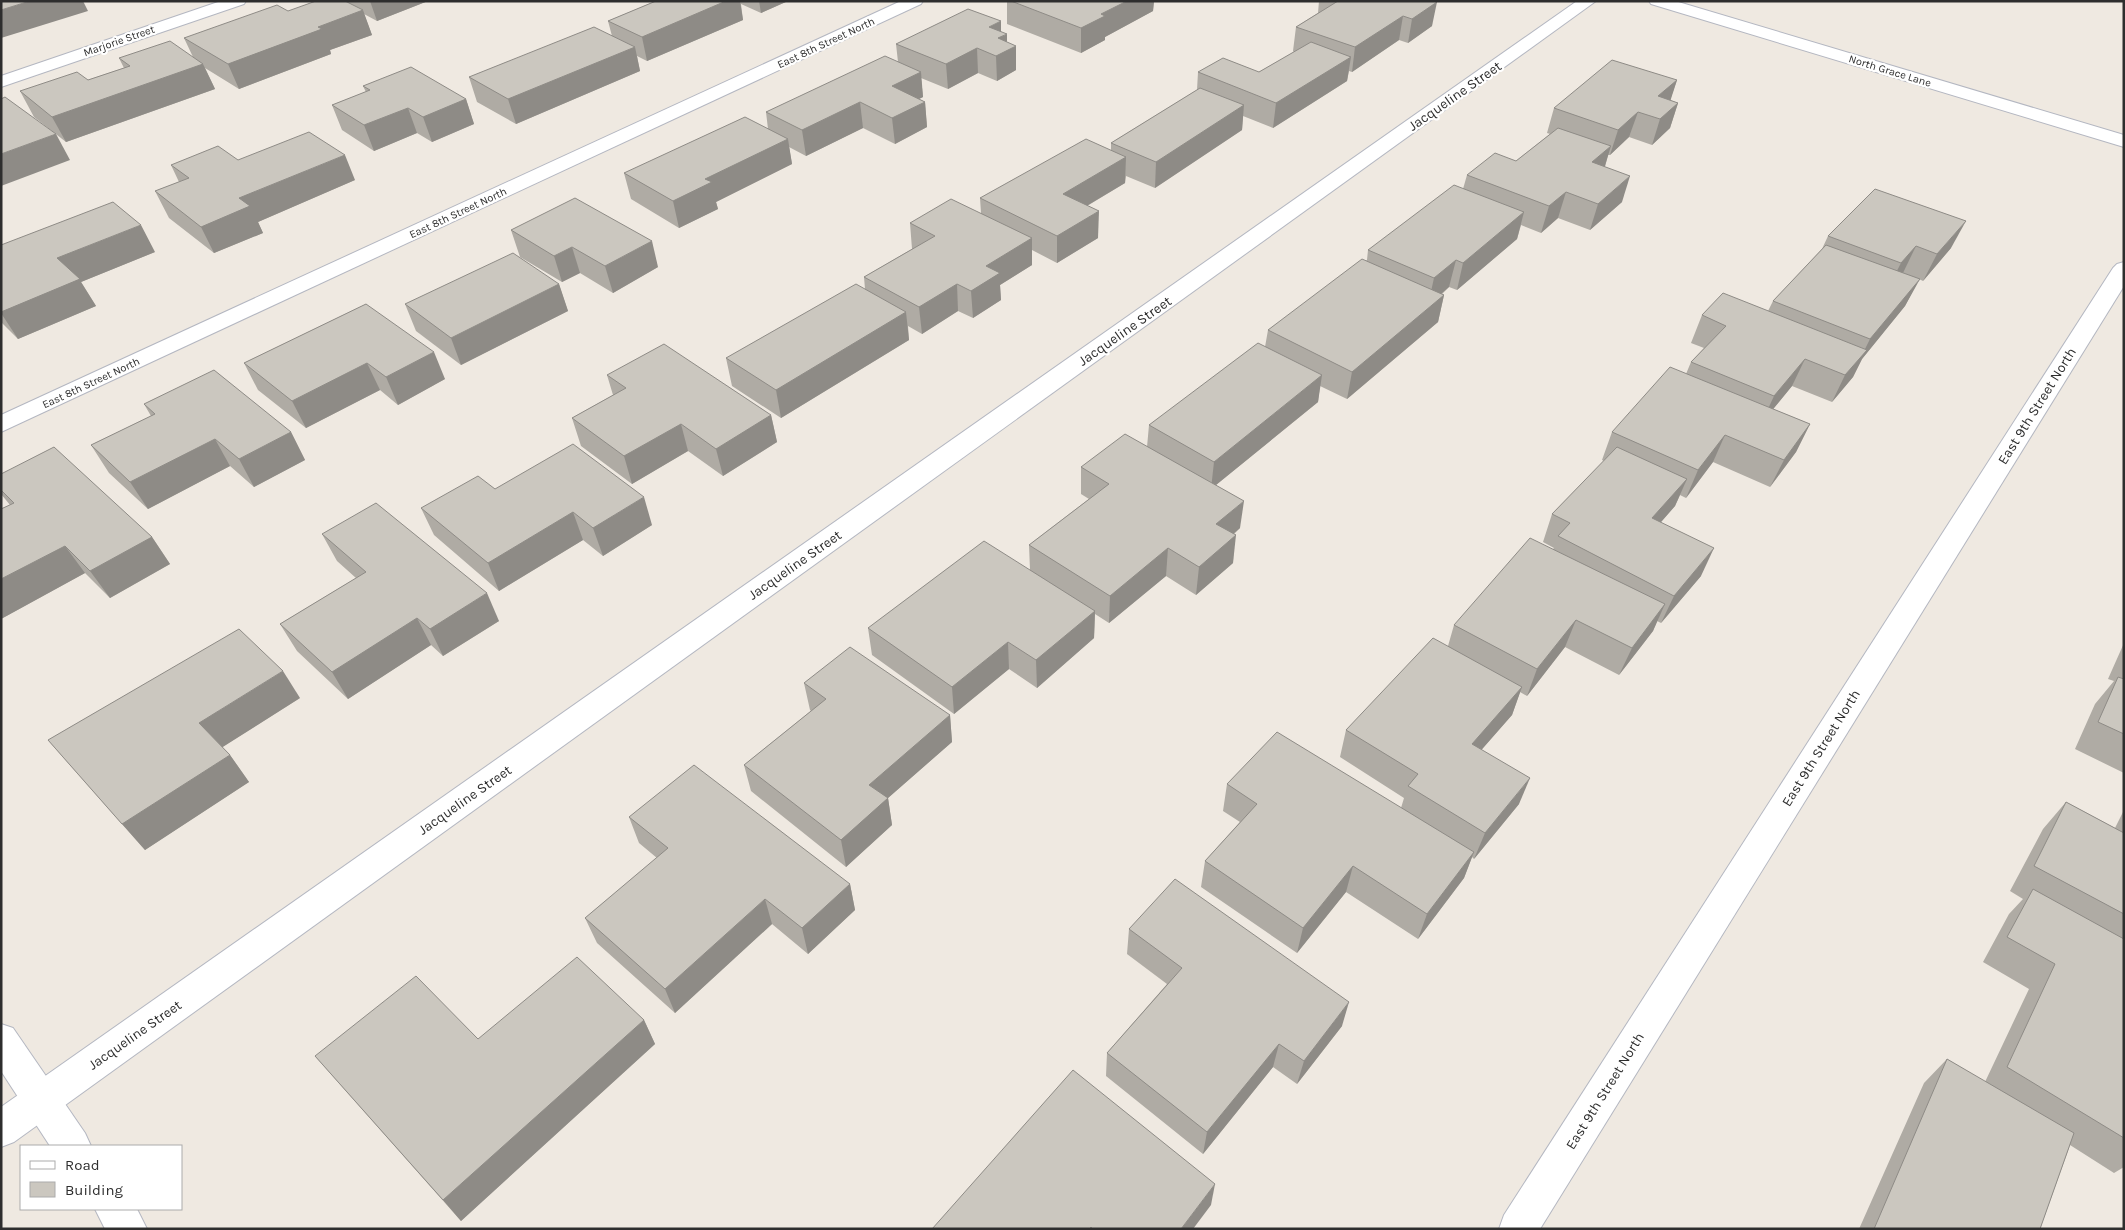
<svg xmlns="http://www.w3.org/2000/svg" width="2125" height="1230" font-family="Karla,sans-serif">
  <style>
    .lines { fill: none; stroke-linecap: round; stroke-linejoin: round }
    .street-casing { stroke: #b4b7c1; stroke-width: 2 }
    .secondary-casing { stroke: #b4b7c1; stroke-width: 2 }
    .street { fill: #fff; fill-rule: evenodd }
    .secondary { fill: #fff; fill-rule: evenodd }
    .wall { fill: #afaba4 }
    .shaded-wall { fill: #8e8b86 }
    .building { fill: #cbc7bf; stroke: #8e8b86 }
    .labels { text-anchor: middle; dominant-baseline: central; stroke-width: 4.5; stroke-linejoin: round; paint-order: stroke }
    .far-street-label { font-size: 11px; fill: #2e2e2e; stroke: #fff }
    .street-label { font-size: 14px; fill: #2e2e2e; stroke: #fff }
  </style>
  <rect width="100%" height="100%" fill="#efe9e1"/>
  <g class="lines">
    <defs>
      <g id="street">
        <path d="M221 1H246L244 4 1 87V76Z"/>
        <path d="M901 1H923L921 4 1 432V415Z"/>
        <path d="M1577 1H1596L14 1142 1 1147V1107Z"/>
        <path d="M1649 1H1675L2124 135V147L1651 4Z"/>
      </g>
      <g id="secondary">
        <path d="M2124 262V286L1540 1229H1499L1504 1215 2113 268 2117 264Z"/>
        <path d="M1 1024 13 1028 85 1133 91 1146H50L1 1071Z"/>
        <path d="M95 1209H137L147 1229H105Z"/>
      </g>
    </defs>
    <use href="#street" class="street-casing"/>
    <use href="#secondary" class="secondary-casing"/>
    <use href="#street" class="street"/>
    <use href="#secondary" class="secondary"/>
  </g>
  <g class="wall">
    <path d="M348 1H428L377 21 364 14 372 35 330 50 331 54 239 89 205 68 215 89 66 142 34 117 20 91 88 80 124 68 119 58 193 57 184 38 288 11 348 3Z"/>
    <path d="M656 1H788L761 13 741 4 743 20 647 61 637 56 640 71 516 124 477 102 469 77 612 36 608 21Z"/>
    <path d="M1007 1H1154L1153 11 1105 37V40L1081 53 1007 24Z"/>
    <path d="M1319 1H1433L1432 26 1408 43 1399 40 1352 72 1349 71 1347 81 1273 128 1243 116 1242 130 1155 188 1126 176 1125 183 1087 206 1098 238 1057 263 1032 250V265L1000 285 1001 300 973 318 958 311 922 334 908 326 909 340 781 418 732 386 726 358 865 289 864 277 912 249 910 223 981 213 980 198 1111 151V143L1197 90 1198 72H1259L1294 52 1293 51 1296 27 1318 13Z"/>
    <path d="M1001 31 1007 42 1016 70 997 81 978 73 948 89 921 78 923 97 919 99 925 102 927 127 895 144 863 128 806 156 789 147 792 164 716 202 718 209 679 228 631 199 624 173 768 129 766 112 898 62 896 44Z"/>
    <path d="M1677 80 1670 100 1678 103 1670 128 1652 145 1629 137 1610 155H1608L1605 167 1622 202 1590 230 1558 218 1541 233 1521 225 1517 239 1457 290 1449 287 1442 294 1444 295 1438 322 1347 399 1320 386 1318 402 1216 485 1240 528 1234 534 1233 563 1196 595 1166 576 1109 623 1095 614 1094 638 1037 688 1009 669 954 714 872 655 868 628 1030 570 1029 545 1089 499 1081 494V467L1147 447 1149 425 1265 347 1268 330 1367 260 1368 250 1463 189 1467 175 1516 161 1550 134 1547 133 1554 108Z"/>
    <path d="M363 86 466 99 474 124 432 142 417 133 374 151 342 130 332 105 366 92Z"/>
    <path d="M238 160 355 180 258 222 263 233 214 253 169 218 155 191 179 182 171 165Z"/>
    <path d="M511 230 658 267 613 293 580 273 562 282 520 257Z"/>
    <path d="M1828 236 1951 248 1923 281 1919 279 1905 306 1862 359 1853 377 1832 402 1792 386 1773 409 1810 424 1796 452 1770 487 1713 462 1686 498 1680 495 1675 506 1661 522 1701 576 1661 623 1657 621 1653 631 1619 675 1565 647 1527 696 1520 692 1512 715 1481 750 1519 804 1474 859 1472 857 1464 878 1418 939 1346 892 1297 953 1201 887 1205 861 1240 822 1223 811 1227 784 1401 808 1404 798 1340 757 1346 730 1448 646 1454 625 1553 549 1554 548 1543 542 1552 514 1604 461 1602 460 1612 432 1686 374 1691 362 1704 348 1691 343 1702 315 1768 311 1773 301 1822 249Z"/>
    <path d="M1 245 155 252 81 282 96 306 18 339 1 322Z"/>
    <path d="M559 284 568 311 461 365 416 331 405 304Z"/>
    <path d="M366 304 445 379 398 405 380 390 306 428 258 390 244 363Z"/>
    <path d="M607 375 771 415 777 442 723 476 688 451 632 484 581 446 572 418 613 395Z"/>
    <path d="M144 404 291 432 305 460 254 487 230 466 148 509 109 473 91 445 151 416Z"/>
    <path d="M1 474 152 537 170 564 110 598 85 573 1 619V509L10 505 1 494Z"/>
    <path d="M495 489 652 525 603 556 583 540 499 591 434 535 421 508Z"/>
    <path d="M322 534 499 621 443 656 431 645 348 699 297 651 280 624 356 578 337 561Z"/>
    <path d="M2124 643V773L2075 749 2095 704 2114 681 2108 679Z"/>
    <path d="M804 683 950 715 952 742 888 798 892 825 846 867 751 791 744 765 811 711 810 710Z"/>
    <path d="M300 698 222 747 230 755 249 782 145 850 48 740Z"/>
    <path d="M2066 802 2115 828 2124 810V1167L2114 1173 2070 1145 2040 1229H1859L1924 1083 1947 1059 1985 1082 2029 989 1983 962 2009 914 2023 899 2010 891 2043 829Z"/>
    <path d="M629 817 850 884 855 910 808 954 772 924 675 1013 597 943 585 918 657 858 639 843Z"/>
    <path d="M1129 929 1342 1026 1297 1084 1273 1067 1203 1154 1106 1076 1107 1053 1167 984 1127 954Z"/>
    <path d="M644 1020 655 1044 461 1221 315 1056 478 1039Z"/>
  </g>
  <g class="shaded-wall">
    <path d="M30 1H83L88 11 1 38V10Z"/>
    <path d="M370 1H428L377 21Z"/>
    <path d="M726 1H740L743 20 647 61 642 37Z"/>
    <path d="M759 1H788L761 13Z"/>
    <path d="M1127 1H1154L1153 11 1105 37V40L1081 53V28L1101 14Z"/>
    <path d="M1437 2 1432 26 1408 43 1412 19Z"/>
    <path d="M363 10 372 35 330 50 331 54 239 89 228 64 318 27Z"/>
    <path d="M1403 16 1399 40 1352 72 1355 47Z"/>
    <path d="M1001 21V37L1007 34V50L1016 46V70L997 81 996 56 989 27Z"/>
    <path d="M635 47 640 71 516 124 508 99Z"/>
    <path d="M977 48 978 73 948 89 946 64Z"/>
    <path d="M1351 57 1347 81 1273 128 1276 103Z"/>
    <path d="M203 64 215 89 66 142 52 117Z"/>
    <path d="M921 72 923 97 894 111 892 86Z"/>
    <path d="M1677 80 1669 105 1658 96Z"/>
    <path d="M466 99 474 124 432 142 423 117Z"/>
    <path d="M860 102 863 128 806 156 802 130Z"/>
    <path d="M925 102 927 127 895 144 892 118Z"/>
    <path d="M1678 103 1670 128 1652 145 1660 119Z"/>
    <path d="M1244 105 1242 130 1155 188 1156 162Z"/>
    <path d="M408 108 417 133 374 151 364 125Z"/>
    <path d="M1638 112 1629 137 1610 155 1618 130Z"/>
    <path d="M56 134 70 160 1 186V154Z"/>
    <path d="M788 139 792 164 716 202 718 209 679 228 673 201 705 179Z"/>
    <path d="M1611 146 1603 172 1592 162Z"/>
    <path d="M345 155 355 180 258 222 263 233 214 253 201 227 239 198Z"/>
    <path d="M1126 157 1125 183 1063 220V194Z"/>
    <path d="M1630 176 1622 202 1590 230 1598 204Z"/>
    <path d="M1566 192 1558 218 1541 233 1549 206Z"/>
    <path d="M1099 211 1098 238 1057 263V236Z"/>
    <path d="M1524 212 1517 239 1457 290 1463 263Z"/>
    <path d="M1966 221 1951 248 1923 281 1937 254Z"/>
    <path d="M141 225 155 252 81 282 96 306 18 339 1 313V312L57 258Z"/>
    <path d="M1032 238V265L1000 285 1001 300 973 318 971 291 986 266Z"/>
    <path d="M652 241 658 267 613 293 605 266Z"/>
    <path d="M1916 246 1903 273 1887 290 1901 263Z"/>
    <path d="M572 247 580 273 562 282 554 256Z"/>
    <path d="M1456 260 1449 287 1428 305 1434 278Z"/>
    <path d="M1920 279 1905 306 1862 359 1853 377 1832 402 1845 375 1861 357 1870 339Z"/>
    <path d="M559 284 568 311 461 365 451 338Z"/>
    <path d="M957 284 958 311 922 334 919 307Z"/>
    <path d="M1444 295 1438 322 1347 399 1352 372Z"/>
    <path d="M906 312 909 340 781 418 776 390Z"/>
    <path d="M434 352 445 379 398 405 386 377Z"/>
    <path d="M1805 359 1792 386 1761 424 1774 396Z"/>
    <path d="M367 363 380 390 306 428 292 401Z"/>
    <path d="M1322 375 1318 402 1211 489 1214 462Z"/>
    <path d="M771 415 777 442 723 476 716 449Z"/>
    <path d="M681 424 688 451 632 484 624 456Z"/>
    <path d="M1810 424 1796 452 1770 487 1784 460Z"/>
    <path d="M291 432 305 460 254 487 239 459Z"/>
    <path d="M1725 435 1713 462 1686 498 1698 470Z"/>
    <path d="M215 439 230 466 148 509 130 482Z"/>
    <path d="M1687 479 1675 506 1640 546 1652 518Z"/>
    <path d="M644 497 652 525 603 556 593 528Z"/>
    <path d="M1244 501 1240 528 1213 551 1216 524Z"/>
    <path d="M573 512 583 540 499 591 488 563Z"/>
    <path d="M1236 535 1233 563 1196 595 1199 567Z"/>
    <path d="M152 537 170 564 110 598 90 571Z"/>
    <path d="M65 546 85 573 1 619V579Z"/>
    <path d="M1168 548 1166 576 1109 623 1110 596Z"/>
    <path d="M1714 548 1701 576 1661 623 1674 596Z"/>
    <path d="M487 593 499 621 443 656 430 629Z"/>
    <path d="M1665 604 1653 631 1619 675 1632 648Z"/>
    <path d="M1095 611 1094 638 1037 688 1036 660Z"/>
    <path d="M417 618 431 645 348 699 332 672Z"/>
    <path d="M1576 620 1565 647 1527 696 1537 669Z"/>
    <path d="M1008 642 1009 669 954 714 952 687Z"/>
    <path d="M283 671 300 698 218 750 199 723Z"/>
    <path d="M1522 687 1512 715 1463 771 1472 744Z"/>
    <path d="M950 715 952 742 888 798 892 825 846 867 841 840 869 785Z"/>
    <path d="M230 755 249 782 145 850 122 824Z"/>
    <path d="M1530 778 1519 804 1474 859 1485 833Z"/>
    <path d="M1474 852 1464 878 1418 939 1427 914Z"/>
    <path d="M1353 866 1346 892 1297 953 1303 928Z"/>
    <path d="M850 884 855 910 808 954 802 928Z"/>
    <path d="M765 899 772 924 675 1013 665 989Z"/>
    <path d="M1349 1002 1342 1026 1297 1084 1304 1061Z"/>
    <path d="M644 1020 655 1044 461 1221 443 1200Z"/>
    <path d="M1279 1044 1273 1067 1203 1154 1207 1132Z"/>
    <path d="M1215 1184 1211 1205 1193 1229H1181Z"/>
  </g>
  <g class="building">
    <path d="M1 1H30L1 10Z"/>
    <path d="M316 1H345L363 10 318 27 322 29 228 64 184 38 277 5 288 11Z"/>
    <path d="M656 1H726L642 37 608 21Z"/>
    <path d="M1011 1H1127L1101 14 1105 16 1081 28Z"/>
    <path d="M1338 1H1433L1437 2 1412 19 1403 16 1355 47 1296 27Z"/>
    <path d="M968 9 1001 21 989 27 1007 34 998 38 1016 46 996 56 977 48 946 64 896 44Z"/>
    <path d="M594 27 635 47 508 99 469 77Z"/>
    <path d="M170 41 203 64 52 117 20 91 77 72 88 80 130 66 119 58Z"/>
    <path d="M1311 42 1351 57 1276 103 1198 72 1223 58 1259 72Z"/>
    <path d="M885 56 921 72 892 86 925 102 892 118 860 102 802 130 766 112Z"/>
    <path d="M1612 60 1677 80 1658 96 1678 103 1660 119 1638 112 1618 130 1554 108Z"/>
    <path d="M411 67 466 99 423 117 408 108 364 125 332 105 370 90 363 86Z"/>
    <path d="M1200 88 1244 105 1156 162 1111 143Z"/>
    <path d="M5 97 56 134 1 154V99Z"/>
    <path d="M745 117 788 139 705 179 712 182 673 201 624 173Z"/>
    <path d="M1558 128 1611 146 1592 162 1630 176 1598 204 1566 192 1549 206 1467 175 1495 153 1516 161Z"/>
    <path d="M309 132 345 155 239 198 250 206 201 227 155 191 189 178 171 165 218 146 238 160Z"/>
    <path d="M1086 139 1126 157 1063 194 1099 211 1057 236 980 198Z"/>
    <path d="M1454 185 1524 212 1463 263 1456 260 1434 278 1368 250Z"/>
    <path d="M1875 189 1966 221 1937 254 1916 246 1901 263 1828 236Z"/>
    <path d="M575 198 652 241 605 266 572 247 554 256 511 230Z"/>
    <path d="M951 199 1032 238 986 266 1000 273 971 291 957 284 919 307 864 277 935 236 910 223Z"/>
    <path d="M113 202 141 225 57 258 80 279 1 312V245Z"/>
    <path d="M1826 245 1920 279 1870 339 1773 301Z"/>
    <path d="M513 253 559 284 451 338 405 304Z"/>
    <path d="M1362 259 1444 295 1352 372 1268 330Z"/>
    <path d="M856 284 906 312 776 390 726 358Z"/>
    <path d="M1723 293 1867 350 1845 375 1805 359 1774 396 1691 362 1726 326 1702 315Z"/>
    <path d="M366 304 434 352 386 377 367 363 292 401 244 363Z"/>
    <path d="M1258 343 1322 375 1214 462 1149 425Z"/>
    <path d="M664 344 771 415 716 449 681 424 624 456 572 418 626 388 607 375Z"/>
    <path d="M1670 367 1810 424 1784 460 1725 435 1698 470 1612 432Z"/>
    <path d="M214 370 291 432 239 459 215 439 130 482 91 445 155 414 144 404Z"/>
    <path d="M1125 434 1244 501 1216 524 1236 535 1199 567 1168 548 1110 596 1029 545 1109 484 1081 467Z"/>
    <path d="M573 444 644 497 593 528 573 512 488 563 421 508 478 476 495 489Z"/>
    <path d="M54 447 152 537 90 571 65 546 1 579V509L14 503 1 490V474Z"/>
    <path d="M1617 447 1687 479 1652 518 1714 548 1674 596 1558 536 1570 523 1552 514Z"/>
    <path d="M376 503 487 593 430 629 417 618 332 672 280 624 366 572 322 534Z"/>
    <path d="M1530 538 1665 604 1632 648 1576 620 1537 669 1454 625Z"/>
    <path d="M984 541 1095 611 1036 660 1008 642 952 687 868 628Z"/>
    <path d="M239 629 283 671 199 723 230 755 122 824 48 740Z"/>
    <path d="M1433 638 1522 687 1472 744 1530 778 1485 833 1408 786 1418 774 1346 730Z"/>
    <path d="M850 647 950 715 869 785 888 798 841 840 744 765 826 699 804 683Z"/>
    <path d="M2118 677 2124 679V734L2098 722Z"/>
    <path d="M1277 732 1474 852 1427 914 1353 866 1303 928 1205 861 1257 804 1227 784Z"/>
    <path d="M694 765 850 884 802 928 765 899 665 989 585 918 668 848 629 817Z"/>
    <path d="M2066 802 2124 833V914L2034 866Z"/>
    <path d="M1175 879 1349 1002 1304 1061 1279 1044 1207 1132 1107 1053 1182 968 1129 929Z"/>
    <path d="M2033 889 2124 939V1138L2007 1067 2055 964 2007 937Z"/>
    <path d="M577 957 644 1020 443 1200 315 1056 416 976 478 1039Z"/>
    <path d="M1947 1059 2074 1133 2040 1229H1874Z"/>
    <path d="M1073 1070 1215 1184 1181 1229H1092L1091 1227 1090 1229H932Z"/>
  </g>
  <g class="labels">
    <g class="far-street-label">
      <text transform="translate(119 41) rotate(-19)">Marjorie Street</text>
      <text transform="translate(826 43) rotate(-25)">East 8th Street North</text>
      <text transform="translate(1890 71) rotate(17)">North Grace Lane</text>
      <text transform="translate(458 213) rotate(-25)">East 8th Street North</text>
      <text transform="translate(91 383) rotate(-25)">East 8th Street North</text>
    </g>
    <g class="street-label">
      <text transform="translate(1455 96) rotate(-35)">Jacqueline Street</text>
      <text transform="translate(1125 331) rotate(-35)">Jacqueline Street</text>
      <text transform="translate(2037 406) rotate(-58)">East 9th Street North</text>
      <text transform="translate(795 565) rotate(-35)">Jacqueline Street</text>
      <text transform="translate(1821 748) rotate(-58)">East 9th Street North</text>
      <text transform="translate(465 800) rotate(-35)">Jacqueline Street</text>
      <text transform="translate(135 1035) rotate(-35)">Jacqueline Street</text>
      <text transform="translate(1605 1091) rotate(-58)">East 9th Street North</text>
    </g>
  </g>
  <rect width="2125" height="1230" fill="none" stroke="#2e2e2e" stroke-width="5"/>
  <rect x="20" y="1145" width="162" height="65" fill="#ffffff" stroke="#ababab"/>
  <rect x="30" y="1161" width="25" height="8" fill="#ffffff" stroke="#ababab"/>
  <text x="65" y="1170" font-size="15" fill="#2e2e2e">Road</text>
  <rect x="30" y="1182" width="25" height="15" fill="#cbc7bf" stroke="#ababab"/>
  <text x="65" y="1195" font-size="15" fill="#2e2e2e">Building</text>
</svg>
